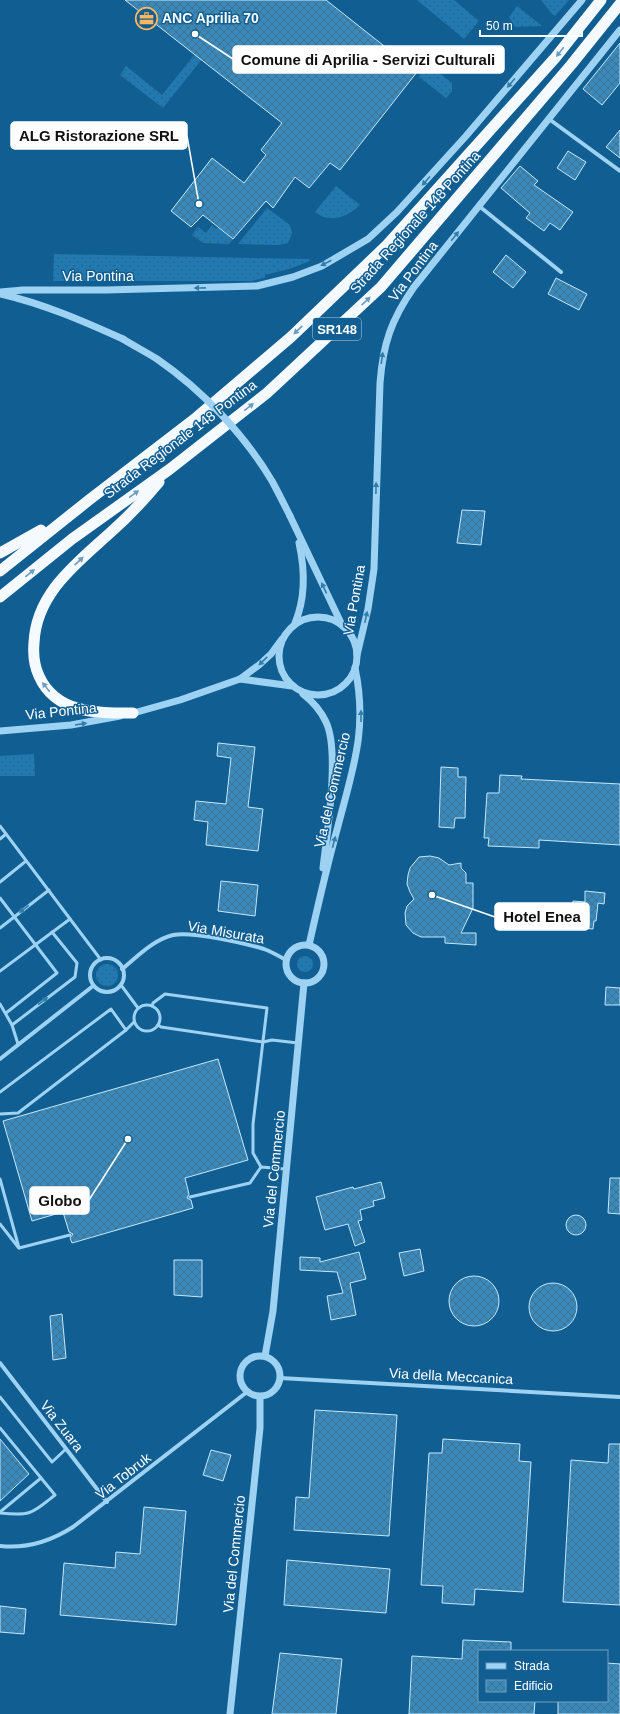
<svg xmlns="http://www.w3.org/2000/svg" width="620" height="1714" font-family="Helvetica,sans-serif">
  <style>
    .grass { fill: url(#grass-dots) }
    .building { fill: url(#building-cross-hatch); stroke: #c5e8fd }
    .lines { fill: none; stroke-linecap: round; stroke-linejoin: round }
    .service { stroke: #9ed2f3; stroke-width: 3 }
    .minor { stroke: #9ed2f3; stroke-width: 4 }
    .tertiary { stroke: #9ed2f3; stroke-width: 7 }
    .trunk { stroke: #f4faff; stroke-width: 11 }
    .tertiary-bridge { stroke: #9ed2f3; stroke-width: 7 }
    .oneway { fill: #6c9dbe }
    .oneway2 { fill: #347caa }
    .labels { text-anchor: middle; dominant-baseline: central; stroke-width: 3; stroke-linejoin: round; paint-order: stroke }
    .shield { fill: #115f92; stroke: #b8cfde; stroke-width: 1 }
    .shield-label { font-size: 13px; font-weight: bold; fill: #fff }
    .poi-label { font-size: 14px; font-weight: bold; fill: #fff; stroke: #115f92; text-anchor: start }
    .street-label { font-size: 14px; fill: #fff; stroke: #115f92 }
    .leader { fill: none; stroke: #fff; stroke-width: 1.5 }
    .callout-dot { fill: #fff; stroke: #115f92; stroke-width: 1.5 }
    .callout { fill: #fff; stroke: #fff; stroke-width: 1.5 }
    .callout-label { font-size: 15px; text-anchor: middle; font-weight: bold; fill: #111 }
  </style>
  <defs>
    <pattern id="grass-dots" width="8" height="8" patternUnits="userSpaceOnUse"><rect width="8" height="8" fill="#2079b0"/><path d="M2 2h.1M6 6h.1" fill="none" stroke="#36627e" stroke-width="1.8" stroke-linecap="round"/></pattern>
    <pattern id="building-cross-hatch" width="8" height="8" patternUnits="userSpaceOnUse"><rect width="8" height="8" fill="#3a89bb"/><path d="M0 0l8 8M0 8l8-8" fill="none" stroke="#41718f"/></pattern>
  </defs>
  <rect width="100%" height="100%" fill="#115f92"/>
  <g class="grass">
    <path d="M417 0H454L479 21 464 39Z"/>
    <path d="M541 0H569L555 16 552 14Z"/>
    <path d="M517 6 542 26 515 27 509 17Z"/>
    <path d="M195 54 202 59 163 108 120 75 126 66 162 95Z"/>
    <path d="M422 59 452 83V91L446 98 419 77 421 73 415 68Z"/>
    <path d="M336 186 360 205C348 217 329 224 315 212Z"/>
    <path d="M267 208 290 225 292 233 288 243 279 245 238 244Z"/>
    <path d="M212 225 216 229 219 227 233 239 229 244 203 243 192 235 198 227 206 233Z"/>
    <path d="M54 254 309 259 310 261 289 269 265 275V278L251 281H53Z"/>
    <path d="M34 754 35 776H0V756Z"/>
    <circle cx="305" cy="964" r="8"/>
    <circle cx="107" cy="975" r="11"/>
  </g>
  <g class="building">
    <path d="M125 0H326L417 72 340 170 330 163 309 188 295 177 273 208 266 201 233 239 203 215 191 227 171 211 212 158 244 183 266 155 261 150 282 123Z"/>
    <path d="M620 43V83L602 105 583 89Z"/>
    <path d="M620 130V158L606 147Z"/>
    <path d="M568 151 586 162 575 180 557 168Z"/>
    <path d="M520 166 538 181 534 185 573 212 560 230 550 223 544 231 526 218 530 213 501 188Z"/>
    <path d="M506 255 526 272 513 288 493 272Z"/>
    <path d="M556 278 587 294 579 310 548 294Z"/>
    <path d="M462 510 485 511 481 545 457 543Z"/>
    <path d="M218 743 255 747 248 807 263 809 258 851 206 845 208 822 194 820 196 801 226 804 231 758 217 756Z"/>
    <path d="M441 767 458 768V777H466L465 818H455L454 828 439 827Z"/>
    <path d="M500 775 522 776 521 779 620 784V845L539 840V848L488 846 489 838H484L487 793H499Z"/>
    <path d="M430 856 439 858 449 865 461 863V868L466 873V883H473V908L461 933H476V945L445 943V937H421L413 933 406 925 405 913 407 906 414 899 410 892 407 884 408 875 410 868 419 857Z"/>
    <path d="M221 881 258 885 255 916 218 911Z"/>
    <path d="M585 891 605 893 604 904 598 903 596 921H594L593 929 567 927V916H572L573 901 585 902Z"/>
    <path d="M606 987 620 988V1005H605Z"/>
    <path d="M218 1059 248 1160 185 1178 189 1194 187 1198 191 1200 193 1208 72 1243 70 1238 73 1234 69 1232 63 1212 32 1221 3 1121Z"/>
    <path d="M610 1178H620V1214L608 1213Z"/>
    <path d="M381 1182 385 1198 373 1201 374 1206 360 1210 362 1220 358 1221 365 1242 355 1246 348 1224 325 1230 316 1197 353 1187 354 1189Z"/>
    <circle cx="576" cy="1225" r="10"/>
    <path d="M420 1249 424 1271 404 1276 399 1253Z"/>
    <path d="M359 1252 366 1279 350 1283 356 1315 331 1320 327 1296 343 1293 337 1272 300 1270V1257L320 1258V1262Z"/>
    <path d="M174 1260H202V1297L174 1295Z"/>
    <circle cx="474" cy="1301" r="25"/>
    <circle cx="553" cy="1307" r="24"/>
    <path d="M62 1314 66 1358 53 1360 50 1316Z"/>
    <path d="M315 1410 397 1415 389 1536 294 1530 296 1497 309 1498Z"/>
    <path d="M0 1439 29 1474 0 1501Z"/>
    <path d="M443 1439 520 1444 519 1461 531 1462 523 1592 475 1589 474 1605 442 1603 443 1586 421 1585 429 1453H442Z"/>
    <path d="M609 1444H620V1605L563 1602 571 1460 608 1463Z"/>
    <path d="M211 1450 231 1455 223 1481 203 1475Z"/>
    <path d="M144 1507 186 1511 176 1625 60 1615 64 1563 115 1568 116 1552 140 1554Z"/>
    <path d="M287 1560 390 1569 386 1613 284 1605Z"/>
    <path d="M0 1606 26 1609 24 1634 0 1632Z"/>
    <path d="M463 1640 511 1642V1651H479V1701H535L534 1714H409L412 1656 462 1659Z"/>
    <path d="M280 1653 342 1659 336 1714H272Z"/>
    <path d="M607 1663 620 1664V1714H558V1701H607Z"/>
  </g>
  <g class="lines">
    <g class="service">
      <path d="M0 826 101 960"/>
      <path d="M0 839 6 834"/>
      <path d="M0 882 26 861"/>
      <path d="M0 898 57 973 6 1013"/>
      <path d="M0 928 49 890"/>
      <path d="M0 971 70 919"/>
      <path d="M121 985 138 1008"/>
      <path d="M0 1004 12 1025 18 1044"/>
      <circle cx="147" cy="1018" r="13"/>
      <path d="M152 1006 153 1003 165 994 267 1008 253 1124V1153L261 1167"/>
      <path d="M12 1025 75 977 77 963 52 932"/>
      <path d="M158 1025 161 1027 263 1042 272 1040 298 1043"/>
      <path d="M126 1030 134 1022"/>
      <path d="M0 1092 111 1009 126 1030 18 1113 0 1114"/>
      <path d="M0 1179 19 1248"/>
      <path d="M190 1197 250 1183 261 1167 285 1169"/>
      <path d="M0 1224 18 1247"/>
      <path d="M19 1248 70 1235"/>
      <path d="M0 1397 52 1462 66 1449"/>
      <path d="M0 1428 55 1495C31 1514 31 1516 0 1513"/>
      <path d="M0 1512 41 1478"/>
    </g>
    <g class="minor">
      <path d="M549 119 620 171"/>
      <path d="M479 206 561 272"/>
      <circle cx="107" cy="975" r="17"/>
      <path d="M122 969C138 956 153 940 173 935 192 931 244 943 264 949 272 952 279 956 286 960"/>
      <path d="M0 1059 93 986"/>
      <path d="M0 1363 107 1502"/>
      <path d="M280 1378 620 1397"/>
      <path d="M0 1546C27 1549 51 1541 73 1527L247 1392"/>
    </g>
    <g class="tertiary">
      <path d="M0 292 23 290H106L257 286 293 277 322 266 368 239 397 212 466 136 582 0"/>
      <path d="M1 294C44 304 83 321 123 339"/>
      <path d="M290 516 341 623"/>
      <circle cx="318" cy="656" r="39"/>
      <path d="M295 623C306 597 305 570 299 543"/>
      <path d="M357 655 368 609 374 569 380 383C383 344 391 320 414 287L620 30"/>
      <path d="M240 679 292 686"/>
      <path d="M303 694C312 701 321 711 326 722 340 751 327 833 323 868"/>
      <path d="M130 714 180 700 240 679 259 665 271 654 282 639"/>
      <path d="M0 731 71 725 120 716"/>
      <circle cx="305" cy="964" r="19"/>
      <path d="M309 945C318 905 327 866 338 826 353 768 368 729 355 668"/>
      <circle cx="260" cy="1376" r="20"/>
      <path d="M265 1356 273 1311 304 983"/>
      <path d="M230 1714 260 1428V1397"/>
    </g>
    <g class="trunk">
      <path d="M0 553 41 530"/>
      <path d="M0 571 89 500 197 417 291 337 387 245 555 58 601 0"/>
      <path d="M0 597 72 539 170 469 267 393 381 287 571 65 620 4"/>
      <path d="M133 713C98 713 56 714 39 676 34 665 33 654 34 643 36 593 77 563 111 532 128 517 144 500 159 482"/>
    </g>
    <path class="tertiary-bridge" d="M123 339C134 346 146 352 157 359 202 390 244 434 272 481 278 492 284 504 290 516"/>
  </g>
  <defs><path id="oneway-solid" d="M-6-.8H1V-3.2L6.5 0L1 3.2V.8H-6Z"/></defs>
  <g class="oneway">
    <use href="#oneway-solid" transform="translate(560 52) rotate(129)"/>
    <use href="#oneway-solid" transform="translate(366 301) rotate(-43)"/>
    <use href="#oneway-solid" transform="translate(298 330) rotate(137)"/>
    <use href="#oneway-solid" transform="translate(249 407) rotate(-38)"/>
    <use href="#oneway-solid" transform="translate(134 494) rotate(-36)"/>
    <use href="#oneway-solid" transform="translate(79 561) rotate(-43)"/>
    <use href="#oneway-solid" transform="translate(30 573) rotate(-39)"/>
    <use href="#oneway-solid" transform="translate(46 687) rotate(-128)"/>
  </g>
  <g class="oneway2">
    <use href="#oneway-solid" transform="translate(511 83) rotate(130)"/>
    <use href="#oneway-solid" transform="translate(426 181) rotate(132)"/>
    <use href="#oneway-solid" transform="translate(455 236) rotate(-51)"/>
    <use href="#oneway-solid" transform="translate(326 263) rotate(153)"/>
    <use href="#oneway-solid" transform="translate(200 288) rotate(179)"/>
    <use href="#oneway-solid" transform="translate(382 358) rotate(-82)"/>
    <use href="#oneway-solid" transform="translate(376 488) rotate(-89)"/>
    <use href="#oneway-solid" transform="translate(324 588) rotate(-115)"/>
    <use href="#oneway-solid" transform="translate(366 617) rotate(-78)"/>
    <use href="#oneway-solid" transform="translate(263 661) rotate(136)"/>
    <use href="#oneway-solid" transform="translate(361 716) rotate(-90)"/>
    <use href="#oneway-solid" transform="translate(81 724) rotate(-9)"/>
    <use href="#oneway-solid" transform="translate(334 842) rotate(-75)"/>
    <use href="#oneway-solid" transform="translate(24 909) rotate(142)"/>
    <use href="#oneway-solid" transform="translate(43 1001) rotate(-37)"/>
  </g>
  <defs>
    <symbol id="office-ring" viewBox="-11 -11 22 22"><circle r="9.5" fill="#115f92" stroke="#ffb65f" stroke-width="1.5"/><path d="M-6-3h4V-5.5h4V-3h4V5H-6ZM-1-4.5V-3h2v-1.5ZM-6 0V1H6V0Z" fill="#ffb65f"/></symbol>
  </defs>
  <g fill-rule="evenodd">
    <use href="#office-ring" x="134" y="6" width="25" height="25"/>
  </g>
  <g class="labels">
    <rect class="shield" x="313" y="318" width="48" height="22" rx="3"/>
    <g class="shield-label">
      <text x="337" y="329">SR148</text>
    </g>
    <g class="poi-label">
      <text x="162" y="18">ANC Aprilia 70</text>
    </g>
    <g class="street-label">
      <text transform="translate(415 222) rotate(-48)">Strada Regionale 148 Pontina</text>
      <text transform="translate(413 271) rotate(-53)">Via Pontina</text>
      <text x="98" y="276">Via Pontina</text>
      <text transform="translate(180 439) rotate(-37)">Strada Regionale 148 Pontina</text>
      <text transform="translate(354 600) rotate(-80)">Via Pontina</text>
      <text transform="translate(61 711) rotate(-6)">Via Pontina</text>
      <text transform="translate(332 790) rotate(-77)">Via del Commercio</text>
      <text transform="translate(226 932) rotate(10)">Via Misurata</text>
      <text transform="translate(274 1169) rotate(-84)">Via del Commercio</text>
      <text transform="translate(451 1376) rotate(3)">Via della Meccanica</text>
      <text transform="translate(62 1426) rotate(52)">Via Zuara</text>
      <text transform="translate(123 1476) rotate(-38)">Via Tobruk</text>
      <text transform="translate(234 1554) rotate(-84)">Via del Commercio</text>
    </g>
  </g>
  <path class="leader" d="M195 34L233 59M199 204L187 136M432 895L495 917M128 1139L89 1200"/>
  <g class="callout-dot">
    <circle cx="195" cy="34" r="4"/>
    <circle cx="199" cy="204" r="4"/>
    <circle cx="432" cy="895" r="4"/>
    <circle cx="128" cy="1139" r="4"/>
  </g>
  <g class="callout">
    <rect x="233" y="46" width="271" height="27" rx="4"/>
    <rect x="11" y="122" width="176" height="27" rx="4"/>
    <rect x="495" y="903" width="94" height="27" rx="4"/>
    <rect x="30" y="1187" width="59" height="27" rx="4"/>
  </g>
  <g class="callout-label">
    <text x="368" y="65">Comune di Aprilia - Servizi Culturali</text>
    <text x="99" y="141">ALG Ristorazione SRL</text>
    <text x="542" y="922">Hotel Enea</text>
    <text x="60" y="1206">Globo</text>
  </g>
  <rect x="478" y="1650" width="130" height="52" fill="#115f92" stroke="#709fbe"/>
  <rect x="486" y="1663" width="20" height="6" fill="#9ed2f3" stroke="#709fbe"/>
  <text x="514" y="1670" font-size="12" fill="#ffffff">Strada</text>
  <rect x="486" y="1680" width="20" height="12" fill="url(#building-cross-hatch)" stroke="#709fbe"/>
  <text x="514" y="1690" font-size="12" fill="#ffffff">Edificio</text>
  <path d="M480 30v6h102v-6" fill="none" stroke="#ffffff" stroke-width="2"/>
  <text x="486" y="30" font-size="12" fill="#ffffff" stroke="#115f92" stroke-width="3" paint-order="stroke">50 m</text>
</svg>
